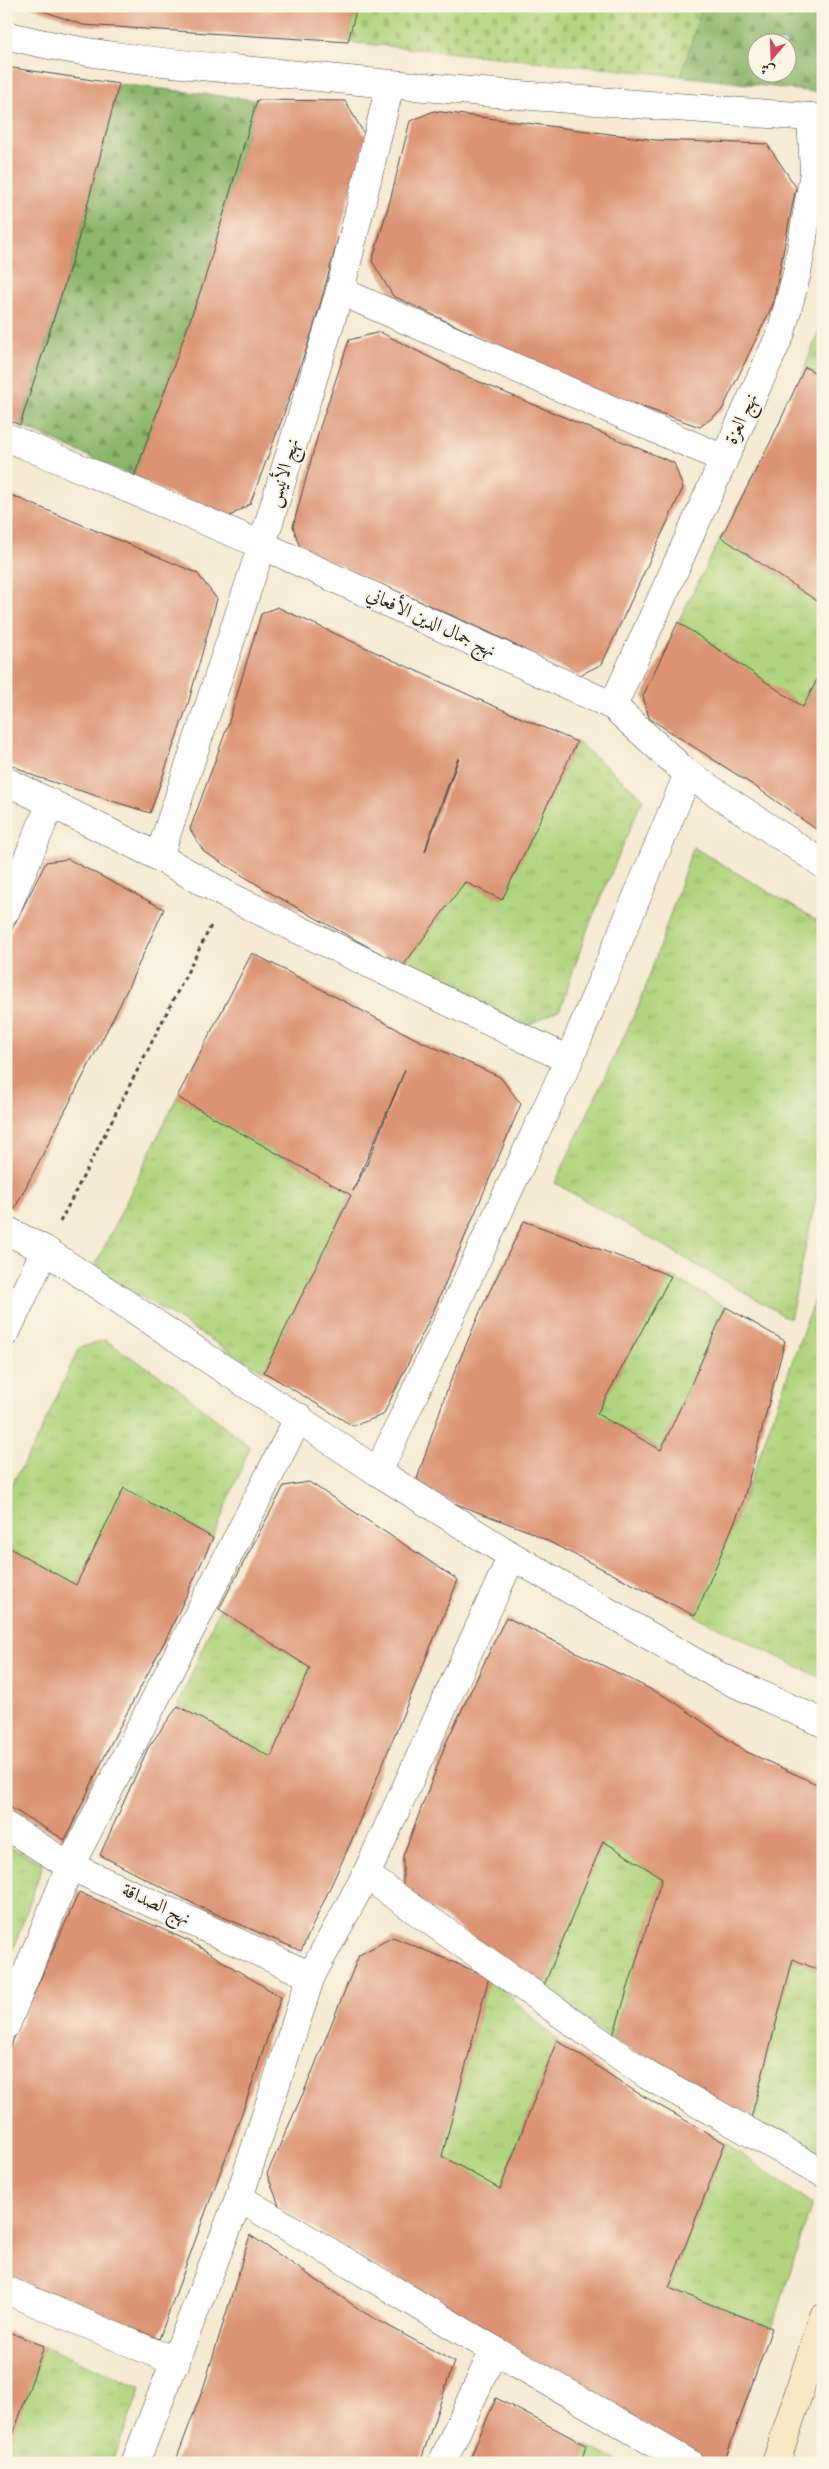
<svg xmlns="http://www.w3.org/2000/svg" width="829" height="2469" font-family="Vollkorn,Amiri,serif">
  <style>
    .grass { fill: url(#grass-tufts); stroke: #6e8054 }
    .forest { fill: url(#forest-firs); stroke: #5c704c; fill-rule: evenodd }
    .cemetery { fill: url(#cemetery-stones); stroke: #6e8054 }
    .building { fill: #dc9475; fill-rule: evenodd }
    .lines { fill: none; stroke-linecap: round; stroke-linejoin: round }
    .street-casing { stroke: #494844; stroke-width: 29 }
    .secondary-casing { stroke: #494844; stroke-width: 29 }
    .path { stroke: #494844; stroke-width: 3; stroke-dasharray: 4 4; stroke-linecap: butt }
    .street { stroke: #fff; stroke-width: 28 }
    .secondary { stroke: #fae7c3; stroke-width: 28 }
    .labels { text-anchor: middle; dominant-baseline: central; stroke-width: 4; stroke-linejoin: round; paint-order: stroke }
    .street-label { font-size: 19px; fill: #2b2b2b; stroke: #fcf5e5 }
  </style>
  <defs>
    <pattern id="grass-tufts" width="24" height="20" patternUnits="userSpaceOnUse" patternTransform="scale(1.25)"><rect width="24" height="20" fill="#b0d47d"/><path d="M3 7l-1-3M5 7V3M7 7l1-3M15 17l-1-3M17 17v-4M19 17l1-3" fill="none" stroke="#98b66c"/></pattern>
    <pattern id="forest-firs" width="22" height="20" patternUnits="userSpaceOnUse" patternTransform="scale(1.25)"><rect width="22" height="20" fill="#8cb66c"/><path d="M5 1l3.5 6h-7zM16 11l3.5 6h-7z" fill="#739459"/></pattern>
    <pattern id="cemetery-stones" width="16" height="16" patternUnits="userSpaceOnUse" patternTransform="scale(1.25)"><rect width="16" height="16" fill="#b0d47d"/><path d="M2 7V4a2 2 0 0 1 4 0v3zM10 15v-3a2 2 0 0 1 4 0v3z" fill="#98b66c"/></pattern>
  </defs>
  <rect width="100%" height="100%" fill="#fcf5e5"/>
  <filter id="ink" filterUnits="userSpaceOnUse"><feTurbulence type="fractalNoise" baseFrequency=".02" numOctaves="2"/><feDisplacementMap in="SourceGraphic" scale="10" xChannelSelector="R" yChannelSelector="G"/><feConvolveMatrix kernelMatrix="1 2 1 2 8 2 1 2 1" color-interpolation-filters="sRGB"/></filter>
  <filter id="wash" filterUnits="userSpaceOnUse"><feTurbulence type="fractalNoise" baseFrequency=".0096" numOctaves="4" result="noise"/><feDisplacementMap in="SourceGraphic" scale="20" xChannelSelector="R" yChannelSelector="G"/><feGaussianBlur stdDeviation="1.12" result="paint"/><feColorMatrix in="noise" values="0 0 0 0 0 0 0 0 0 0 0 0 0 0 0 0 0 1.4 0 .05"/><feComposite in="paint" operator="in"/></filter>
  <g filter="url(#wash)">
    <rect width="100%" height="100%" fill="#f6ead2"/>
    <g class="grass">
      <path d="M823 320V377L805 367Z"/>
      <path d="M721 537 823 605V668L803 707 678 622Z"/>
      <path d="M577 742 643 798 587 930 560 1009 528 1025 403 966 465 882 502 899Z"/>
      <path d="M693 847 823 924V1165L790 1319 555 1183 642 998Z"/>
      <path d="M177 1097 351 1195 264 1372 94 1268Z"/>
      <path d="M823 1274V1679L695 1616 743 1502Z"/>
      <path d="M671 1276 726 1307 661 1450 597 1414Z"/>
      <path d="M105 1340 174 1385 250 1447 213 1538 124 1488 76 1585 6 1546V1494L36 1442 79 1348Z"/>
      <path d="M219 1609 310 1668 271 1757 178 1706Z"/>
      <path d="M603 1841 662 1878 612 2039 543 1988Z"/>
      <path d="M6 1845 43 1864 6 1971Z"/>
      <path d="M793 1959 823 1972V2162L750 2122Z"/>
      <path d="M489 1977 557 2040 500 2189 442 2156Z"/>
      <path d="M725 2143 812 2204 772 2328 669 2288Z"/>
      <path d="M44 2346 141 2388 112 2463H6V2452Z"/>
      <path d="M586 2445 622 2463H581Z"/>
    </g>
    <g class="forest">
      <path d="M702 6H823V93L681 76ZM756 42H786V72H756Z"/>
      <path d="M119 84 257 100 205 278 134 477 20 425 76 248Z"/>
    </g>
    <path class="cemetery" d="M357 6H702L681 76 348 42Z"/>
    <g id="blocks">
      <g class="building">
        <path d="M29 6H357L348 42 83 25Z"/>
        <path d="M6 67 119 84 76 248 20 425 6 419Z"/>
        <path d="M257 100 345 101 366 137 315 323 282 419 250 504 225 519 134 477 205 278Z"/>
        <path d="M434 111 656 140 767 144 796 187 773 304 722 410 700 427 586 387 393 296 372 261 391 197 410 121Z"/>
        <path d="M380 332 470 378 674 463 683 488 602 664 578 676 480 628 300 548 293 526 320 427 349 340Z"/>
        <path d="M805 367 823 377V605L721 537 770 443Z"/>
        <path d="M6 493 197 573 217 599 188 704 150 813 34 776 6 762Z"/>
        <path d="M277 607 480 700 577 742 502 900 465 882 403 966 276 896 204 852 190 829 227 728 261 614ZM458 758H459L425 852 429 837Z"/>
        <path d="M678 622 803 707 823 668V834L756 787 649 718 643 696Z"/>
        <path d="M6 833 11 842 6 853Z"/>
        <path d="M68 859 164 909 119 1007 14 1210 6 1206V941L46 862Z"/>
        <path d="M252 953 418 1040 500 1077 521 1104 434 1310 383 1415 353 1426 264 1372 351 1195 177 1097ZM405 1070 367 1164 353 1191Z"/>
        <path d="M524 1221 671 1276 597 1414 661 1450 726 1307 785 1341 743 1502 695 1616 528 1531 414 1488 448 1387 483 1305Z"/>
        <path d="M309 1482 458 1580 350 1844 301 1951 198 1906 100 1855 148 1748 178 1706 271 1757 310 1668 219 1609 284 1486Z"/>
        <path d="M124 1488 213 1538 167 1637 110 1745 65 1840 6 1805V1546L76 1585Z"/>
        <path d="M506 1617 670 1699 745 1751 823 1787V1972L793 1959 750 2122 612 2039 662 1878 603 1841 543 1988 403 1888V1856L446 1743Z"/>
        <path d="M79 1892 191 1942 281 1997 245 2105 159 2339 6 2278V2056Z"/>
        <path d="M393 1937 489 1977 442 2156 500 2189 557 2040 636 2092 725 2143 669 2288 772 2328 724 2463H712L627 2417 280 2208 267 2174 309 2080 359 1955Z"/>
        <path d="M250 2235 365 2313 454 2362 420 2463H175L204 2386Z"/>
        <path d="M6 2331 44 2346 7 2452H6Z"/>
        <path d="M496 2398 586 2445 581 2463H468Z"/>
      </g>
    </g>
  </g>
  <g filter="url(#ink)">
    <use href="#blocks" fill-opacity="0" stroke="#494844" stroke-width="1"/>
    <g class="lines">
      <defs>
        <g id="street">
          <path d="M6 35C98 59 194 65 288 74 462 92 637 104 811 117L823 121"/>
          <path d="M340 291 724 459"/>
          <path d="M6 437 262 545 613 706 688 774 823 864"/>
          <path d="M613 706 781 333 797 273 814 172 811 117"/>
          <path d="M6 781 159 857 227 895 569 1060"/>
          <path d="M159 857 262 545 340 291 390 85"/>
          <path d="M6 910 51 803"/>
          <path d="M6 1230 45 1250 378 1472 512 1556 717 1675 823 1723"/>
          <path d="M6 1332 45 1250"/>
          <path d="M378 1472 569 1060 688 774"/>
          <path d="M6 1826 70 1866 311 1976"/>
          <path d="M366 1875 647 2075 823 2173"/>
          <path d="M6 2025 70 1866 299 1417"/>
          <path d="M239 2198 494 2350 689 2463"/>
          <path d="M6 2290 176 2362"/>
          <path d="M135 2463 239 2198 311 1976 366 1875 512 1556"/>
          <path d="M442 2463 494 2350"/>
        </g>
        <path id="secondary" d="M776 2463 823 2318"/>
      </defs>
      <use href="#street" class="street-casing"/>
      <use href="#secondary" class="secondary-casing"/>
      <path class="path" d="M60 1222 212 924"/>
      <use href="#street" class="street"/>
      <use href="#secondary" class="secondary"/>
    </g>
  </g>
  <g class="labels">
    <g class="street-label">
      <text transform="translate(742 419) rotate(-65)">نهج العزة</text>
      <text transform="translate(284 473) rotate(-73)">نهج الأنيس</text>
      <text transform="translate(431 623) rotate(25)">نهج جمال الدين الأفعاني</text>
      <text transform="translate(156 1905) rotate(25)">نهج الصداقة</text>
    </g>
  </g>
  <rect width="829" height="2469" fill="none" stroke="#fcf5e5" stroke-width="25"/>
  <g transform="translate(772 58) rotate(199)"><circle r="24" fill="#fcf5e5" stroke="#a8a49b"/>
  <path d="M0-4L9 19L0 12L-9 19Z" fill="#d1495b"/>
  <text y="-8" font-size="14" font-weight="bold" text-anchor="middle" fill="#2b2b2b">ش</text>
  </g>
</svg>
